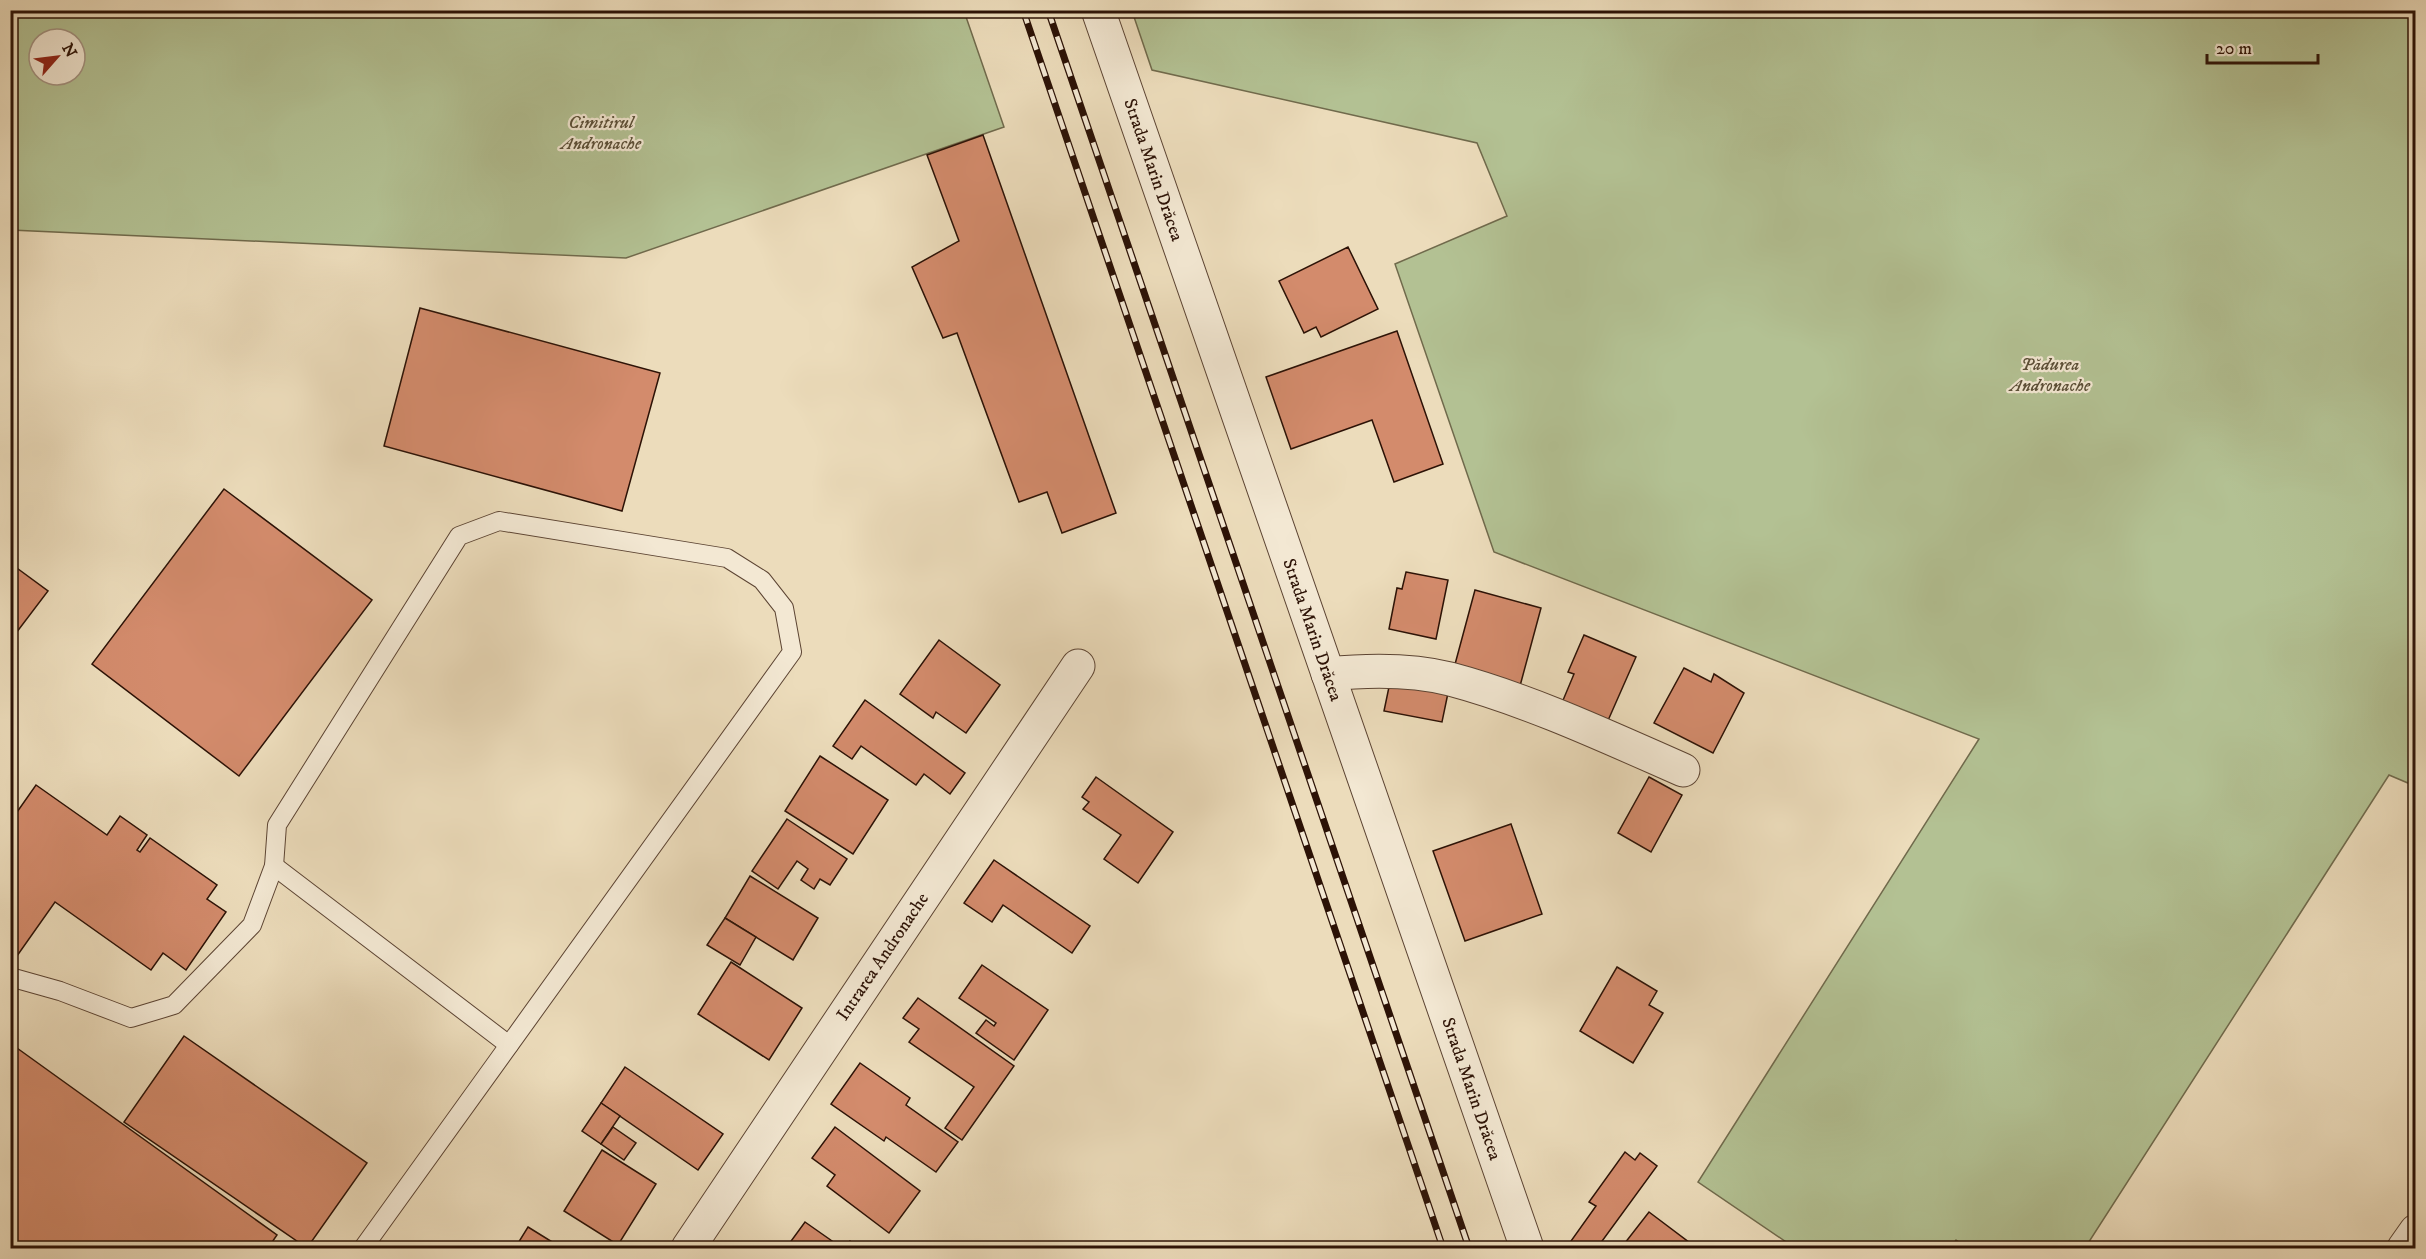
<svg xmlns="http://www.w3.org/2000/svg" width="2426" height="1259" font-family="'IM FELL DW Pica',serif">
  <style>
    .green { fill: #b3c193; stroke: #706a4c; stroke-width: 1.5; fill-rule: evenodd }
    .building { fill: #d38b6c; stroke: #2c1206; stroke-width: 1.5 }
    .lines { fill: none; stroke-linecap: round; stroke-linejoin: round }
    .lane-casing { stroke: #5c4433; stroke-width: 20 }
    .street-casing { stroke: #5c4433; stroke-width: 35 }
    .lane { stroke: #f3e8d3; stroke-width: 18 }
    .street { stroke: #f3e8d3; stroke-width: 33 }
    .rail-casing { stroke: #2c1206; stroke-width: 7 }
    .rail { stroke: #f3e8d3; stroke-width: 4.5; stroke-dasharray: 14; stroke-linecap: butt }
    .labels { text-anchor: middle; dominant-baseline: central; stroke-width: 4.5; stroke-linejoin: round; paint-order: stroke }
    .park-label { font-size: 18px; font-style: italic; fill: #5b4f37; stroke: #f3e8d3 }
    .street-label { font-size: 18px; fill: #2c1206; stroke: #f3e8d3 }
  </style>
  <rect width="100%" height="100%" fill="#ecdcbb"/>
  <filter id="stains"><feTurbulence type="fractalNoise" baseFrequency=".00333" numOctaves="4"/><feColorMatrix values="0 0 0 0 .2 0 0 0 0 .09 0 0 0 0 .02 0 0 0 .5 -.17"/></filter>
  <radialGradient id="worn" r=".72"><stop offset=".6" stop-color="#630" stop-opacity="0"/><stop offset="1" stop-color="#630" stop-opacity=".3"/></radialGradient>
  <g class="green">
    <path d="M11 10 964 11 1004 127 626 258 11 230ZM39 39H75V75H39Z"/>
    <path d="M1132 11H2415V786L2389 775 2085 1248H1968L1956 1240 1951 1248H1795L1698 1182 1979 739 1494 552 1395 264 1507 216 1477 143 1152 70Z"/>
  </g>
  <g class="building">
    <path d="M983 135 1116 513 1062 533 1047 492 1019 502 957 333 943 338 912 267 959 241 927 155Z"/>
    <path d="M1348 247 1378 309 1321 337 1316 327 1304 333 1279 281Z"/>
    <path d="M420 308 660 373 622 511 384 446Z"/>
    <path d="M1397 331 1443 464 1394 482 1372 420 1291 449 1266 377Z"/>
    <path d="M224 489 372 600 239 776 92 664Z"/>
    <path d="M10 563 48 591 10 641Z"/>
    <path d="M1406 572 1448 580 1436 639 1389 629 1397 588 1402 589Z"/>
    <path d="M1475 590 1541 608 1520 686 1454 668Z"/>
    <path d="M1584 635 1636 657 1606 725 1561 705 1574 674 1568 672Z"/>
    <path d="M939 640 1000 685 966 733 936 712 933 718 900 694Z"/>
    <path d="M1684 668 1711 682 1714 674 1744 693 1713 753 1654 723Z"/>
    <path d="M1390 682 1448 693 1442 722 1384 711Z"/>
    <path d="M865 700 965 773 950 794 924 774 916 785 861 746 852 759 833 746Z"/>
    <path d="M820 756 888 800 853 854 785 811Z"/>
    <path d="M1096 777 1173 832 1138 883 1104 859 1121 835 1083 809 1089 802 1082 797Z"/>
    <path d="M1649 777 1682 795 1651 852 1618 833Z"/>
    <path d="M36 785 107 835 120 816 147 835 137 850 140 852 150 838 217 885 207 899 226 912 186 970 163 953 151 970 55 902 12 963 10 962V822Z"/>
    <path d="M787 819 847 859 830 885 820 879 814 889 801 880 808 869 797 861 778 889 752 871Z"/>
    <path d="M1511 824 1542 914 1465 941 1433 851Z"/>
    <path d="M994 860 1090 926 1072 953 1003 905 992 922 964 903Z"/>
    <path d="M750 876 818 918 793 960 725 918Z"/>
    <path d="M725 918 756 937 740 965 707 945Z"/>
    <path d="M731 962 802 1008 769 1060 698 1014Z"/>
    <path d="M982 965 1048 1010 1014 1060 976 1033 986 1020 994 1026 996 1023 959 998Z"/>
    <path d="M1617 967 1657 991 1649 1005 1663 1013 1633 1063 1580 1031Z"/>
    <path d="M918 998 1014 1066 962 1140 945 1128 974 1087 909 1042 919 1029 903 1018Z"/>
    <path d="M184 1036 367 1163 307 1248 124 1122Z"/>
    <path d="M10 1043 277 1235 268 1248H10Z"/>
    <path d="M860 1063 910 1098 906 1105 958 1142 936 1172 886 1137 884 1141 831 1104Z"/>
    <path d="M625 1067 723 1134 698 1170 601 1103Z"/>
    <path d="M601 1103 620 1116 601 1144 582 1131Z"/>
    <path d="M613 1127 636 1143 624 1160 601 1144Z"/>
    <path d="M835 1127 920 1191 889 1233 827 1186 835 1175 812 1158Z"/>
    <path d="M602 1150 656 1184 618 1245 564 1211Z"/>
    <path d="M1625 1152 1635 1160 1640 1153 1657 1166 1597 1248H1574L1571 1241 1596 1206 1589 1202Z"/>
    <path d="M1649 1212 1690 1243 1686 1248H1621Z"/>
    <path d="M805 1222 842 1248H786Z"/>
    <path d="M528 1227 562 1248H515Z"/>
    <path d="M850 1241 860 1248H844Z"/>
  </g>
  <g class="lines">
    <defs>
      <g id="lane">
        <path d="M274 866 509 1045"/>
        <path d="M10 977 60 991 131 1018 174 1005 252 925 274 866 277 825 459 536 499 521 727 558 762 580 784 608 792 652 363 1248"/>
      </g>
      <g id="street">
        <path d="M1098 10 1527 1248"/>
        <path d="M1328 674C1368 670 1410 669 1450 679 1529 700 1608 737 1683 770"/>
        <path d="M688 1248 1078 666"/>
        <path d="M2404 1248 2416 1231"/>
      </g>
    </defs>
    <use href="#lane" class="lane-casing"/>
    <use href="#street" class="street-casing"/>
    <use href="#lane" class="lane"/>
    <use href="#street" class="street"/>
    <defs>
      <g id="rail">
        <path d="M1023 10 1443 1248"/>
        <path d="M1048 10 1469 1248"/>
      </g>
    </defs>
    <use href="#rail" class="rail-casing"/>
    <use href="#rail" class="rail"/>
  </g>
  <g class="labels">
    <g class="park-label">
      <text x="601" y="123">Cimitirul<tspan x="601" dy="21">Andronache</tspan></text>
      <text x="2050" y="365">Pădurea<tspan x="2050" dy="21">Andronache</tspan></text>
    </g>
    <g class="street-label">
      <text transform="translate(1153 170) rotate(71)">Strada Marin Drăcea</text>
      <text transform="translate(1312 630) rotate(71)">Strada Marin Drăcea</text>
      <text transform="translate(883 957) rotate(-56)">Intrarea Andronache</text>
      <text transform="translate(1471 1089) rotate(71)">Strada Marin Drăcea</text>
    </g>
  </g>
  <rect width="2426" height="1259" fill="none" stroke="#ecdcbb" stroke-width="36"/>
  <rect x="12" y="12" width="2402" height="1235" fill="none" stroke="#2c1206" stroke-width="3"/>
  <rect x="18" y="18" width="2390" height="1223" fill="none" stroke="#2c1206" stroke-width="1.5"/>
  <g transform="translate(57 57) rotate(62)"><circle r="28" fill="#f3e8d3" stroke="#a39281" stroke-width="1.5"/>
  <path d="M0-4.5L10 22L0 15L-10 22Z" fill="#8f2418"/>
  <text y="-9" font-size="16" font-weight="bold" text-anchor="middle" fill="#2c1206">N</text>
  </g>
  <path d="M2207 54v9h111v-9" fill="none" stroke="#2c1206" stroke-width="3"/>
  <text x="2216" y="54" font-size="18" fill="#2c1206" stroke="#f3e8d3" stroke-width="4.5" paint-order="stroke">20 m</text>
  <rect width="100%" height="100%" filter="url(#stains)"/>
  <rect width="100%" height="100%" fill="url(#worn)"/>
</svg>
